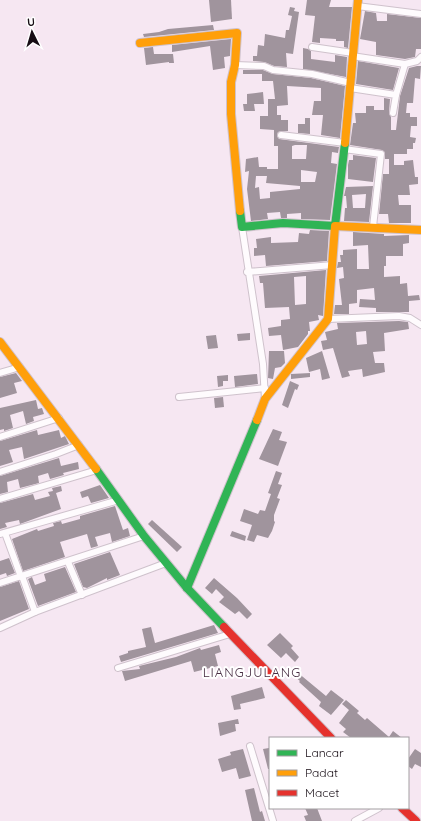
<svg xmlns="http://www.w3.org/2000/svg" width="421" height="821" font-family="Quicksand,sans-serif">
  <style>
    .building { fill: #a0949d; fill-rule: evenodd }
    .lines { fill: none; stroke-linecap: round; stroke-linejoin: round }
    .street-casing { stroke: #cfc2cc; stroke-width: 8 }
    .fast-casing { stroke: #cfc2cc; stroke-width: 10 }
    .slow-casing { stroke: #cfc2cc; stroke-width: 10 }
    .jam-casing { stroke: #cfc2cc; stroke-width: 10 }
    .street { stroke: #fefbfd; stroke-width: 6 }
    .fast { stroke: #30b455; stroke-width: 8 }
    .slow { stroke: #ff9f0a; stroke-width: 8 }
    .jam { stroke: #e5322d; stroke-width: 8 }
    .labels { text-anchor: middle; dominant-baseline: central; stroke-width: 4; stroke-linejoin: round; paint-order: stroke }
    .quarter-label { font-size: 13px; letter-spacing: 1px; fill: #482e43; stroke: #fff }
  </style>
  <rect width="100%" height="100%" fill="#f6e7f2"/>
  <g class="building">
    <path d="M209 0H231L232 19 211 22Z"/>
    <path d="M307 0H331L329 7H352L348 48 344 47V41H336V39L320 38V43L312 42 315 16 305 15Z"/>
    <path d="M290 7 295 8 294 11 299 12 293 54 286 53 287 67 274 66 264 62 253 61V56H257L258 45 264 46 265 34 285 38 286 30H289L292 16 288 15Z"/>
    <path d="M365 11 376 13 377 21H387V14L421 18V49H416L415 57 405 59 376 55V42L360 39Z"/>
    <path d="M213 25 214 30 144 37 143 34 159 32 168 29Z"/>
    <path d="M231 39 230 56 224 57 225 68 213 70 210 46 172 52V45Z"/>
    <path d="M153 47 154 54H173L174 63H169V62L146 65 144 48Z"/>
    <path d="M303 48 308 49 311 51V59L335 62V55L347 57 346 77 303 69Z"/>
    <path d="M358 61 399 68 393 90 356 84Z"/>
    <path d="M417 66H421L420 79 415 78 413 103H407L406 113H410V117H417V126H411L410 137 416 138 415 143H413V149H407V154H394V165H404V161L413 160 415 177H418V184L409 185 410 195H398L399 205H411V223H389L388 214H379L383 174H389V159H385V153L382 150 350 145 353 123H356L355 113H366V106H374V110H384V98L390 99 389 113 391 117V130H396L400 96 409 68Z"/>
    <path d="M243 70H263L273 74 311 78 345 86 340 138 321 135 323 115H312L314 101H321V88L287 86 288 105 277 106V115H281V120H288V131L278 132 277 136 279 139 339 147 338 153 332 152 331 163 337 164 330 220 301 219V213L287 214V218H281L280 212 267 213 268 219 251 221 247 189 249 171 245 172 246 159 258 157 259 167H267V169H278V146H274V130L260 129V116H268V99H275L273 81H262V74H243ZM295 145H307L306 159H292V146ZM301 170 317 172 315 182H301ZM256 176H267L266 183 300 186V189L270 192V198L260 199 259 187 255 188Z"/>
    <path d="M263 92 264 104H254L255 111H244L243 104H247V94Z"/>
    <path d="M305 118H310V134L298 133V124H305Z"/>
    <path d="M353 155 376 158 373 182 348 179V165L349 160H353Z"/>
    <path d="M373 186 369 222 344 221 345 208H347L346 196H344L346 187ZM366 194 365 208H353L352 195Z"/>
    <path d="M310 230 329 231 327 261 266 266 265 255 254 256V248H257L256 239 271 237V243L298 242 299 233 309 234Z"/>
    <path d="M353 232 384 234V236L409 235V243L403 244V256H386V266H384V277L400 276V284L407 283 408 296 419 295 420 300 409 301V312H376V308L359 307 360 299 375 300 374 288 357 290V303L349 304V314H334L335 305H342L339 279 344 278 343 267 337 268 338 262H341L340 255H343V250L357 249V269H369L368 245 353 246Z"/>
    <path d="M326 270 323 316 318 315 319 320 309 322 310 331H308V334L298 347 283 350 281 335 269 336 268 328 281 326V320L290 319 289 307 265 308 263 283H260L259 276ZM306 276V304L295 305 294 277Z"/>
    <path d="M399 321 408 322 409 329 384 333 385 351 373 352 375 363H384L385 372 363 377 362 369 348 371 350 376 342 378 333 348 323 350 321 341 327 340 325 332 338 329 337 323ZM366 331 367 344 357 345 356 332Z"/>
    <path d="M250 333V340L238 341 237 334Z"/>
    <path d="M216 335 218 348 208 349 206 336Z"/>
    <path d="M269 351H284L285 363 281 367 275 368 273 379 268 378Z"/>
    <path d="M322 351 330 378 322 380 320 369 309 372 306 358Z"/>
    <path d="M16 373 22 381 14 383 17 393 0 398V377Z"/>
    <path d="M310 373V377L291 379V374Z"/>
    <path d="M257 374 258 384 235 387 234 376Z"/>
    <path d="M228 375V381H223V386L218 387 217 376Z"/>
    <path d="M290 381 299 385 297 390 295 389 288 408 282 405Z"/>
    <path d="M223 397 224 407 215 408 214 398Z"/>
    <path d="M36 400 38 409 42 408 44 414 33 417 34 421 26 424 23 411 10 415 13 428 4 431V429L0 430V408Z"/>
    <path d="M273 429 282 432 279 440 287 442 278 466 259 459Z"/>
    <path d="M37 430 38 435 59 430 61 438 65 436 69 444 24 459 22 447 9 450 13 462 0 466V441Z"/>
    <path d="M59 458 61 466 78 462 79 469 63 473 64 475 50 479 48 473 38 476 39 483 20 488 18 479 7 482 8 492 0 494V476Z"/>
    <path d="M276 471 282 473 278 484 282 485 277 498 280 499 274 515V521L275 522 272 531 268 538 257 535 254 542 247 540 252 525 240 521 244 509 258 514 260 510 265 511 271 494 268 493Z"/>
    <path d="M100 485 109 498 91 503 88 496 82 498 80 492Z"/>
    <path d="M61 486 62 491 56 493 61 509 20 524 19 520 5 523 7 527 0 529V503L33 494 35 500 50 496 48 492 53 491 52 488Z"/>
    <path d="M115 506 123 530 128 528 130 536 112 542 110 533 95 537 98 546 91 548 87 534 60 542 65 557 23 571 12 539 37 529 38 531 54 526 53 523 61 521 62 524 80 519V516Z"/>
    <path d="M152 520 182 547 177 552 148 524Z"/>
    <path d="M232 531 246 536 245 541 230 536Z"/>
    <path d="M110 552 120 575 107 580V578L87 588 83 587 74 564Z"/>
    <path d="M9 558 15 573 7 576 6 573 0 575V561Z"/>
    <path d="M65 567 76 592 38 606 28 579 32 577 35 585 46 581 44 574Z"/>
    <path d="M214 578 237 598 252 614 247 619 239 611 235 614 219 602 224 597 216 589 212 594 205 588Z"/>
    <path d="M19 581 29 609 0 621V587Z"/>
    <path d="M214 625 218 633 121 662 119 656 128 653V651L146 647 142 629 151 627 155 643Z"/>
    <path d="M280 633 293 646 291 648 299 657 295 662 286 653 281 658 267 645Z"/>
    <path d="M219 645 221 652 215 654 218 666 194 672 191 661 125 681 122 671 140 669 139 666 176 657 200 648 201 650Z"/>
    <path d="M297 672 326 696 331 690 344 700 331 715 319 706 321 702 299 682 300 681 294 676Z"/>
    <path d="M262 687 265 698 240 704 241 709 234 710 231 696Z"/>
    <path d="M346 700 359 711 357 713 365 720 367 718 389 737 393 731 402 738H351L343 732 346 729 339 723 349 710 342 704Z"/>
    <path d="M238 719 239 724H235L236 731 220 736 218 723Z"/>
    <path d="M269 748 270 769H268L263 749Z"/>
    <path d="M243 749 251 776 239 779 236 768 222 772 218 759 231 755 230 752Z"/>
    <path d="M415 749 421 753V767L415 764 412 769 408 766V759Z"/>
    <path d="M254 788 260 812 262 811 265 821H252L245 790Z"/>
    <path d="M305 808H317L322 821H306L304 816 308 815Z"/>
  </g>
  <g class="lines">
    <defs>
      <g id="street">
        <path d="M357 6 421 14"/>
        <path d="M312 47 353 53"/>
        <path d="M352 56 405 64"/>
        <path d="M235 65 264 66 273 70 312 74 351 83"/>
        <path d="M350 88 396 95 393 113"/>
        <path d="M396 95 405 64 417 61 421 57"/>
        <path d="M281 135 345 143"/>
        <path d="M344 149 381 154 373 227"/>
        <path d="M242 227 263 364 265 399"/>
        <path d="M247 272 333 265"/>
        <path d="M328 319 399 316 410 318 421 325"/>
        <path d="M0 373 20 367"/>
        <path d="M179 397 265 388"/>
        <path d="M0 437 59 418"/>
        <path d="M0 472 56 454 79 445"/>
        <path d="M0 499 97 470"/>
        <path d="M5 533 21 577"/>
        <path d="M0 534 119 500"/>
        <path d="M68 562 82 595"/>
        <path d="M22 576 35 612"/>
        <path d="M0 583 144 536"/>
        <path d="M0 628 35 612 166 563"/>
        <path d="M118 668 230 634"/>
        <path d="M250 746 273 821"/>
        <path d="M355 821 379 808"/>
      </g>
      <g id="fast">
        <path d="M240 211 242 227 283 223 335 226 345 143"/>
        <path d="M96 469 144 536 187 588 224 627"/>
        <path d="M187 588 257 420"/>
      </g>
      <g id="slow">
        <path d="M140 43 237 33 235 65 231 82V114L240 211"/>
        <path d="M345 143 358 0"/>
        <path d="M0 342 96 469"/>
        <path d="M257 420 265 399 328 319 335 226 421 230"/>
      </g>
      <g id="jam">
        <path d="M224 627 331 738"/>
        <path d="M402 808 416 821"/>
      </g>
    </defs>
    <use href="#street" class="street-casing"/>
    <use href="#fast" class="fast-casing"/>
    <use href="#slow" class="slow-casing"/>
    <use href="#jam" class="jam-casing"/>
    <use href="#street" class="street"/>
    <use href="#fast" class="fast"/>
    <use href="#slow" class="slow"/>
    <use href="#jam" class="jam"/>
  </g>
  <g class="labels">
    <g class="quarter-label">
      <text x="252" y="672">LIANGJULANG</text>
    </g>
  </g>
  <rect x="269" y="737" width="140" height="72" fill="#ffffff" stroke="#a29ea1"/>
  <rect x="277" y="750" width="20" height="6" fill="#30b455" stroke="#a29ea1"/>
  <text x="305" y="757" font-size="12" fill="#160c14">Lancar</text>
  <rect x="277" y="770" width="20" height="6" fill="#ff9f0a" stroke="#a29ea1"/>
  <text x="305" y="777" font-size="12" fill="#160c14">Padat</text>
  <rect x="277" y="790" width="20" height="6" fill="#e5322d" stroke="#a29ea1"/>
  <text x="305" y="797" font-size="12" fill="#160c14">Macet</text>
  <g transform="translate(32 32) rotate(355)" stroke="#ffffff" stroke-width="3" paint-order="stroke">
  <path d="M0-3L7 15L0 10L-7 15Z" fill="#160c14"/>
  <text y="-6" font-size="11" font-weight="bold" text-anchor="middle" fill="#160c14">U</text>
  </g>
</svg>
